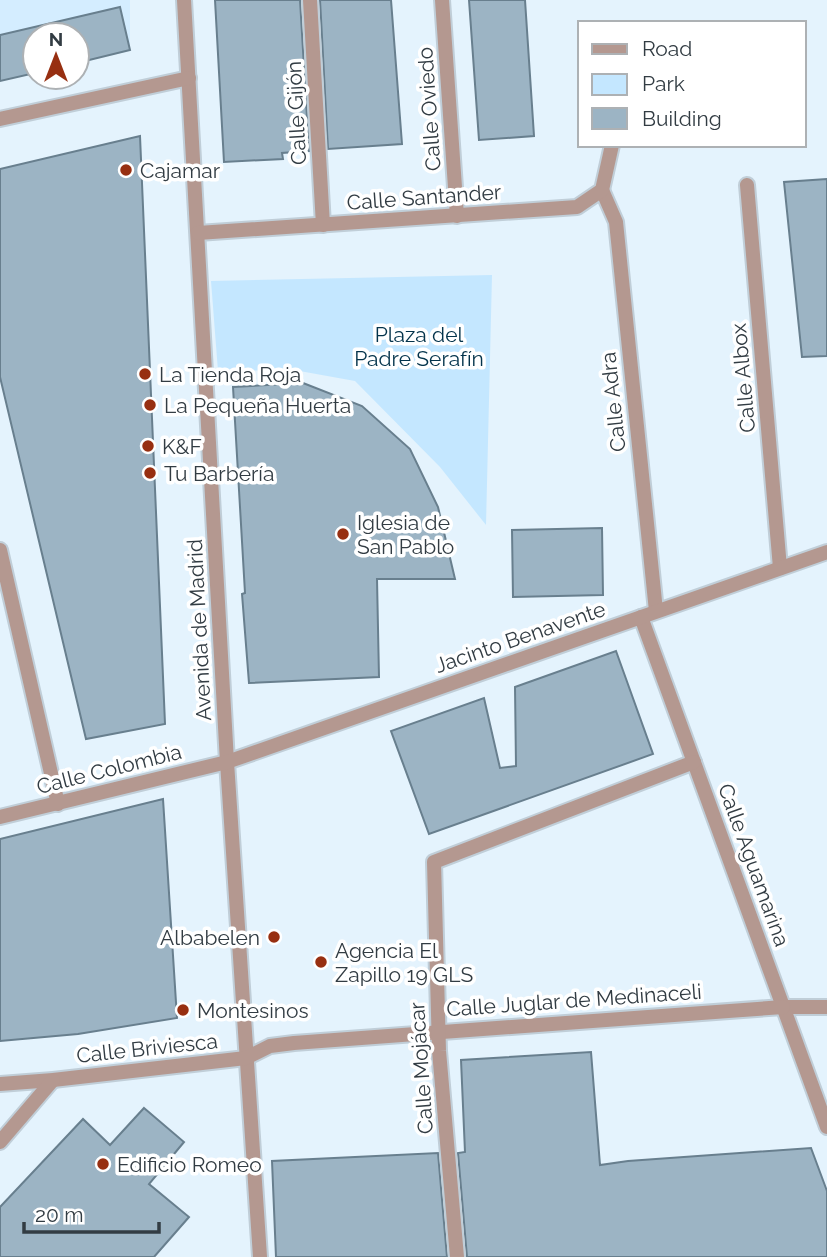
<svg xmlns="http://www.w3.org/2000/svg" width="827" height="1257" font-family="Raleway,sans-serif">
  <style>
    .built { fill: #d4edff }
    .green { fill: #c4e7ff }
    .building { fill: #9cb4c4; stroke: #687f8e; stroke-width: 2 }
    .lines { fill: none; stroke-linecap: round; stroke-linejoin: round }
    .service-casing { stroke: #c0ced8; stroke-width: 18 }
    .pedestrian-casing { stroke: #c0ced8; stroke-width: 18 }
    .minor-casing { stroke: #c0ced8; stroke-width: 18 }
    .service { stroke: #b49890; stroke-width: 14 }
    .pedestrian { stroke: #b49890; stroke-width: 14 }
    .minor { stroke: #b49890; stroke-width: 14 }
    .poi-dot { fill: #972f11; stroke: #fff; stroke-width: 2.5 }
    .labels { text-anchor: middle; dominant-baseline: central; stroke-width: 7; stroke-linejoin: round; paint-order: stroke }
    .street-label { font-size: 21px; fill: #323c43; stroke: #fff }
    .poi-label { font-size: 21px; fill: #323c43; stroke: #fff; text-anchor: start }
    .park-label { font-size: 21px; fill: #03334b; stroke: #fff }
  </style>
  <rect width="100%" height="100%" fill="#e4f3fd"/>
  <path class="built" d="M0 0H130V50L77 63V35H35L0 81Z"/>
  <path class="green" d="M492 275 486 525 440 467 355 381 294 370 218 371 211 281Z"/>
  <g class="building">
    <path d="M215 0H300L309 151 282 153 283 159 224 162Z"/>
    <path d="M320 0H391L402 144 328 149Z"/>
    <path d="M469 0H525L534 136 479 140Z"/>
    <path d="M120 7 130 50 77 63V35H35V73L0 81V35Z"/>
    <path d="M140 136 165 724 86 739 0 377V169Z"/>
    <path d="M827 179V356L802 357 784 182Z"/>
    <path d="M303 383 362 406 410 449 438 507 455 579H377L379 677 249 683 242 594 245 593 233 387Z"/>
    <path d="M602 528 603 595 513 597 512 530Z"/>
    <path d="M616 651 653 754 429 834 391 731 484 698 500 768 516 766 515 687Z"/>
    <path d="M163 799 177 1018 78 1034 0 1041V839Z"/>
    <path d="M591 1052 600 1165 628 1161 811 1148 827 1191V1257H467L458 1153 465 1152 461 1060Z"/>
    <path d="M144 1108 184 1142 149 1184 189 1217 154 1257H0V1207L83 1119 110 1145Z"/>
    <path d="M438 1153 447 1257H276L272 1161Z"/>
  </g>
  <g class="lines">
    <defs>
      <path id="service" d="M783 1007H827"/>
      <g id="pedestrian">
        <path d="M310 0 323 225"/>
        <path d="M442 0 457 216"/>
        <path d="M747 185 780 568"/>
        <path d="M602 190 616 222 656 611"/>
      </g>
      <g id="minor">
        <path d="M184 0 227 762 260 1257"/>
        <path d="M0 119 189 78"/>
        <path d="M198 233 577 207 602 190 612 145"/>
        <path d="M0 550 58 804"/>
        <path d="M641 617 827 1127"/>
        <path d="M0 817 227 762 827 552"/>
        <path d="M0 1084 53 1080 246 1058 270 1046 294 1043 783 1007"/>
        <path d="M0 1142 53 1080"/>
        <path d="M457 1257 439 1051 434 862 694 762"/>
      </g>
    </defs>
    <use href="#service" class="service-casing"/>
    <use href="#pedestrian" class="pedestrian-casing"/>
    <use href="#minor" class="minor-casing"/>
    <use href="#service" class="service"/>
    <use href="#pedestrian" class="pedestrian"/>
    <use href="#minor" class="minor"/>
  </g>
  <g class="poi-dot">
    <circle cx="126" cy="170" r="7"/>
    <circle cx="145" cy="374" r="7"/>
    <circle cx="150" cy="405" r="7"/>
    <circle cx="148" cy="446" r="7"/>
    <circle cx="150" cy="473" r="7"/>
    <circle cx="343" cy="534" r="7"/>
    <circle cx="274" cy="937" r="7"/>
    <circle cx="321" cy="962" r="7"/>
    <circle cx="183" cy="1010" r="7"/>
    <circle cx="103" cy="1164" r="7"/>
  </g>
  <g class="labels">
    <g class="street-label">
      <text transform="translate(429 109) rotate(-94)">Calle Oviedo</text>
      <text transform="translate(296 113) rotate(-93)">Calle Gijón</text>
      <text transform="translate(424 197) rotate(-4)">Calle Santander</text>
      <text transform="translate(743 378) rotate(-95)">Calle Albox</text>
      <text transform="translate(613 402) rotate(-96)">Calle Adra</text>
      <text transform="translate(199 630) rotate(-93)">Avenida de Madrid</text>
      <text transform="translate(520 637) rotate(-19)">Jacinto Benavente</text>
      <text transform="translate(109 769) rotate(-14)">Calle Colombia</text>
      <text transform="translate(754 865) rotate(70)">Calle Aguamarina</text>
      <text transform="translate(574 1000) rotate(-4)">Calle Juglar de Medinaceli</text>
      <text transform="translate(147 1048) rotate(-6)">Calle Briviesca</text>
      <text transform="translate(421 1068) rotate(-94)">Calle Mojácar</text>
    </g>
    <g class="poi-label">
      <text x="140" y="170">Cajamar</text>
      <text x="159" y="374">La Tienda Roja</text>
      <text x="164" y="405">La Pequeña Huerta</text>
      <text x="162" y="446">K&amp;F</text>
      <text x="164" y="473">Tu Barbería</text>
      <text x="357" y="522">Iglesia de<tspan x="357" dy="24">San Pablo</tspan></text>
      <text x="260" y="937" text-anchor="end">Albabelen</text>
      <text x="335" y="950">Agencia El<tspan x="335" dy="24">Zapillo 19 GLS</tspan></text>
      <text x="197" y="1010">Montesinos</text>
      <text x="117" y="1164">Edificio Romeo</text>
    </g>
    <g class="park-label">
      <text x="419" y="334">Plaza del<tspan x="419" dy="24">Padre Serafín</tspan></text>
    </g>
  </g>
  <rect x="578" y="21" width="228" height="126" fill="#ffffff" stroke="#adb1b4" stroke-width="2"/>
  <rect x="592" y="44" width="35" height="10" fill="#b49890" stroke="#adb1b4" stroke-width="2"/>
  <text x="642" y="56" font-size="21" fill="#323c43">Road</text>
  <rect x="592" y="74" width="35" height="21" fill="#c4e7ff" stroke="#adb1b4" stroke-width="2"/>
  <text x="642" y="91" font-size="21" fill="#323c43">Park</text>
  <rect x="592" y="108" width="35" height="21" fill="#9cb4c4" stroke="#adb1b4" stroke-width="2"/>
  <text x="642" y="126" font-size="21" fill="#323c43">Building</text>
  <g transform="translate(56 56)"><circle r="33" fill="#ffffff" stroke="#adb1b4" stroke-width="2"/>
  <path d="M0-5L12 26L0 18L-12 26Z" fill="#972f11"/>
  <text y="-10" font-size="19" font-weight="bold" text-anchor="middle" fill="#323c43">N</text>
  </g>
  <path d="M24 1222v10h135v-10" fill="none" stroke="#323c43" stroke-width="3.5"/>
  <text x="35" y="1222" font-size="21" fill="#323c43" stroke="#ffffff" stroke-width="5" paint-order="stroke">20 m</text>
</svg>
